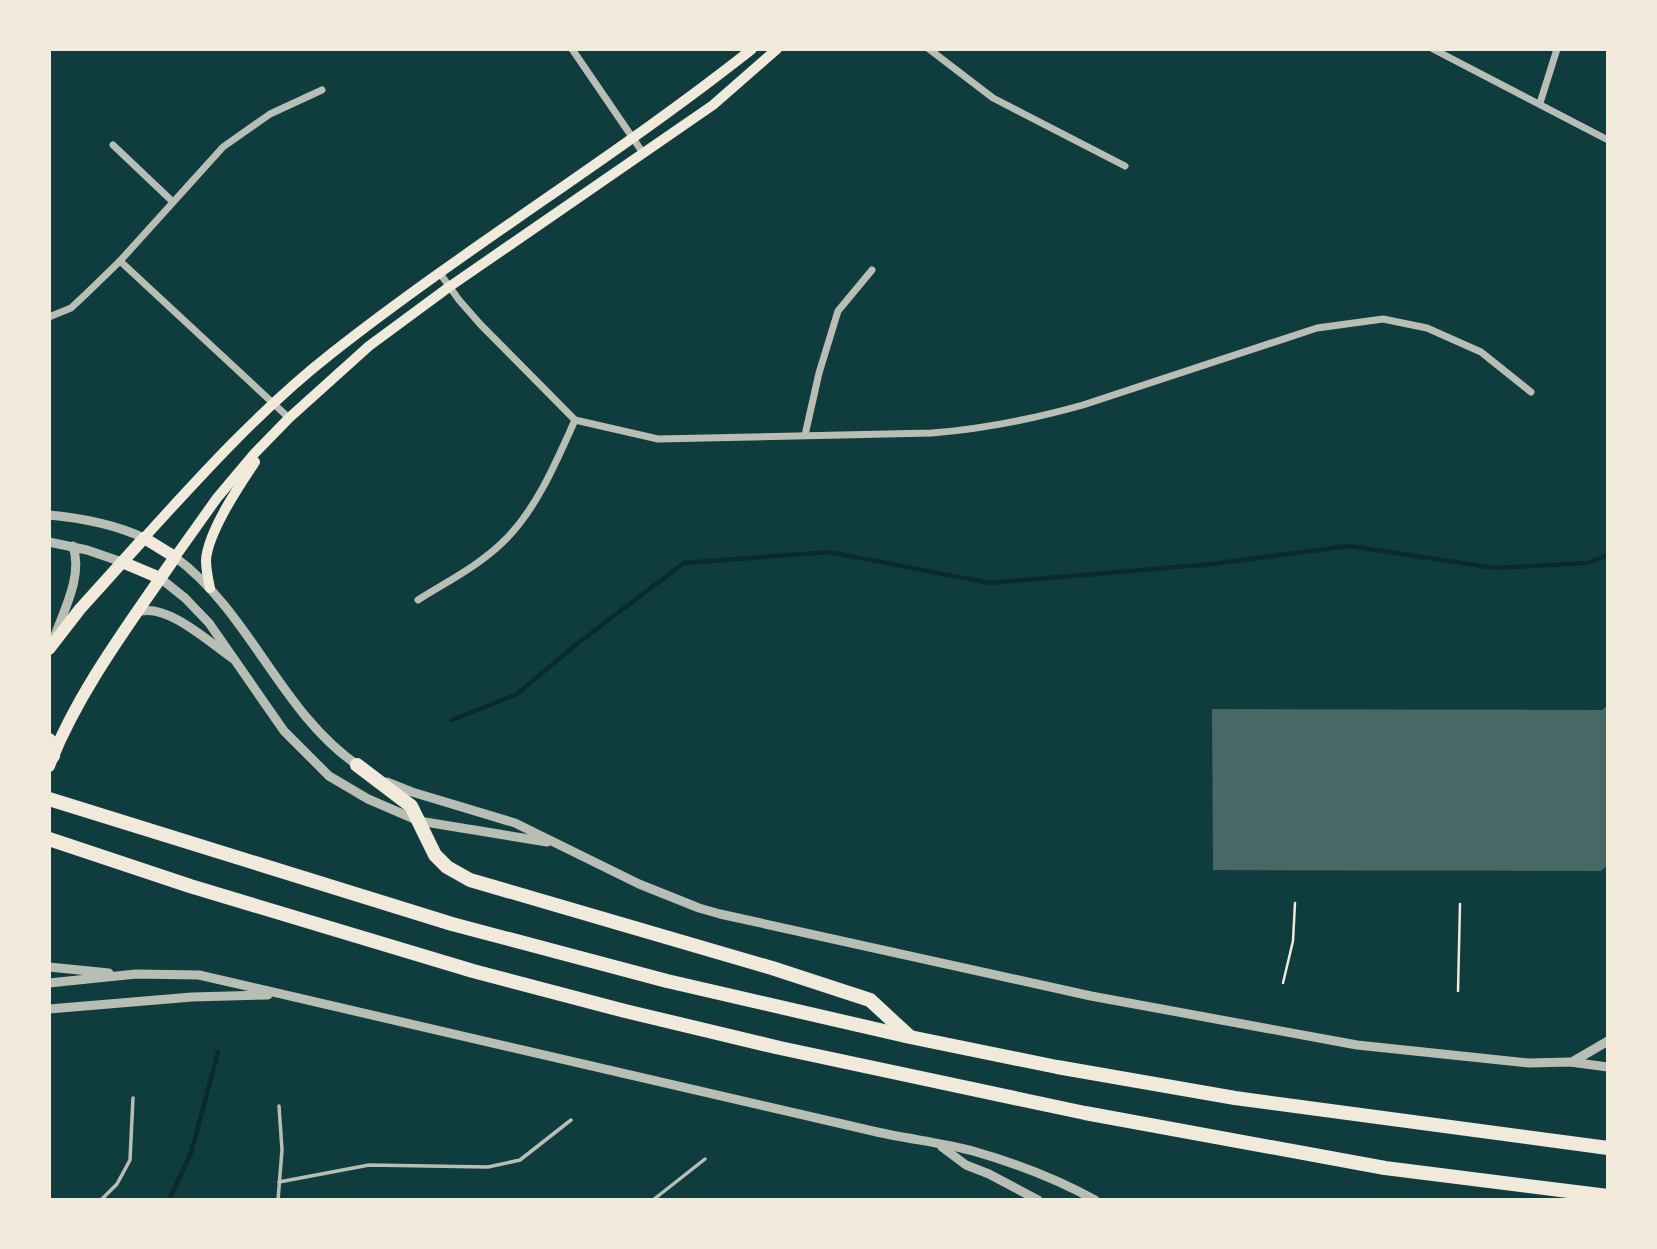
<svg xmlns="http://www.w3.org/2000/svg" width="1657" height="1249" font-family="Overpass,sans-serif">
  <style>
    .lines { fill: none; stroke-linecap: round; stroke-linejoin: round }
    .stream { stroke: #0a2a2b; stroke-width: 4.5 }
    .building { fill: #486865 }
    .path { stroke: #f1e9da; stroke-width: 2.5 }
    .service { stroke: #b8beb3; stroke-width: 3.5 }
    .minor { stroke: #b8beb3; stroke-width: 7 }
    .tertiary { stroke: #b8beb3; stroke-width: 9 }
    .secondary { stroke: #f1e9da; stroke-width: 10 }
    .primary { stroke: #f1e9da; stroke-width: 12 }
    .motorway { stroke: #f1e9da; stroke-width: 14 }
  </style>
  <rect width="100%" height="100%" fill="#0f3d3e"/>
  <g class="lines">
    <g class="stream">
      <path d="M452 720 517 694 578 643 684 563 829 552 990 583 1212 564 1349 546 1495 568 1587 563 1608 555"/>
      <path d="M169 1200 191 1153 218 1052"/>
    </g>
  </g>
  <path class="building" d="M1608 705V865L1601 871 1213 870 1212 709 1602 710Z"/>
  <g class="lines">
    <g class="path">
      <path d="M1283 983 1293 941 1295 903"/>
      <path d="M1458 991 1460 904"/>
    </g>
    <g class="service">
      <path d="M279 1182 369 1165 488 1167 520 1160 571 1120"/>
      <path d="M101 1200 117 1184 130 1160 133 1098"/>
      <path d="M278 1200 282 1150 279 1106"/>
      <path d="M653 1200 705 1159"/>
    </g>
    <g class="minor">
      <path d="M572 49 643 153"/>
      <path d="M929 49 993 98 1125 166"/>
      <path d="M1433 49 1608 140"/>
      <path d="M1540 103 1557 49"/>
      <path d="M113 145 172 201"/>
      <path d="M120 261 289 418"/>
      <path d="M439 272 459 300 480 324 575 420 658 439 932 433C984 429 1033 419 1083 405L1317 328 1383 319 1427 328 1481 352 1531 392"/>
      <path d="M49 317 71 308 86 294 120 261 223 147 270 114 322 90"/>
      <path d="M805 435 819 373 838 311 872 270"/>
      <path d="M418 600C448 581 482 564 507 538 538 506 557 460 575 420"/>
    </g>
    <g class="tertiary">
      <path d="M49 515C82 518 114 524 144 538"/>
      <path d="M49 542 87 550 122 562"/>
      <path d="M175 557C252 614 280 713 360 767"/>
      <path d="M160 578 185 598 209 623 284 731 329 776 368 799 419 821 547 842"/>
      <path d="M138 612C166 602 209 642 232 658"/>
      <path d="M54 638C64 610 83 576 73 546"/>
      <path d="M387 782 412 792 515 823 639 884 699 908 720 914 1091 996 1357 1045 1529 1063 1570 1062 1608 1067"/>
      <path d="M49 967 109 973"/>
      <path d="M49 983 136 974 199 975 877 1132C908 1139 944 1143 973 1151 1015 1163 1057 1179 1095 1200"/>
      <path d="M49 1009 192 997 268 995"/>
      <path d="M1572 1062 1608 1041"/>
      <path d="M942 1147 966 1165 989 1174 1038 1200"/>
    </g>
    <g class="secondary">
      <path d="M144 538C203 473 263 407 332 353 468 246 617 156 752 49"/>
      <path d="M175 557 217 498 254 454 289 418 369 346 449 287 713 105 777 49"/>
      <path d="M210 588C208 579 206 569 206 560 208 532 239 486 255 462"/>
    </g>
    <g class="primary">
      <path d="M122 562 160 578"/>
      <path d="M49 649 80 609 144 538 175 557C130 623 78 691 49 766"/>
    </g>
    <g class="motorway">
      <path d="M49 740 53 756"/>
      <path d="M357 765 411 806 435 855 447 867 470 880 772 968 870 1000 909 1036"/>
      <path d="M49 799 452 924 667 981 910 1037 1057 1067 1235 1098 1608 1148"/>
      <path d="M49 839 190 886 473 971 625 1011 780 1048 1085 1113 1385 1168 1608 1196"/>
    </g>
  </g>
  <rect width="1657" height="1249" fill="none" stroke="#f1e9da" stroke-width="102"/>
</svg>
